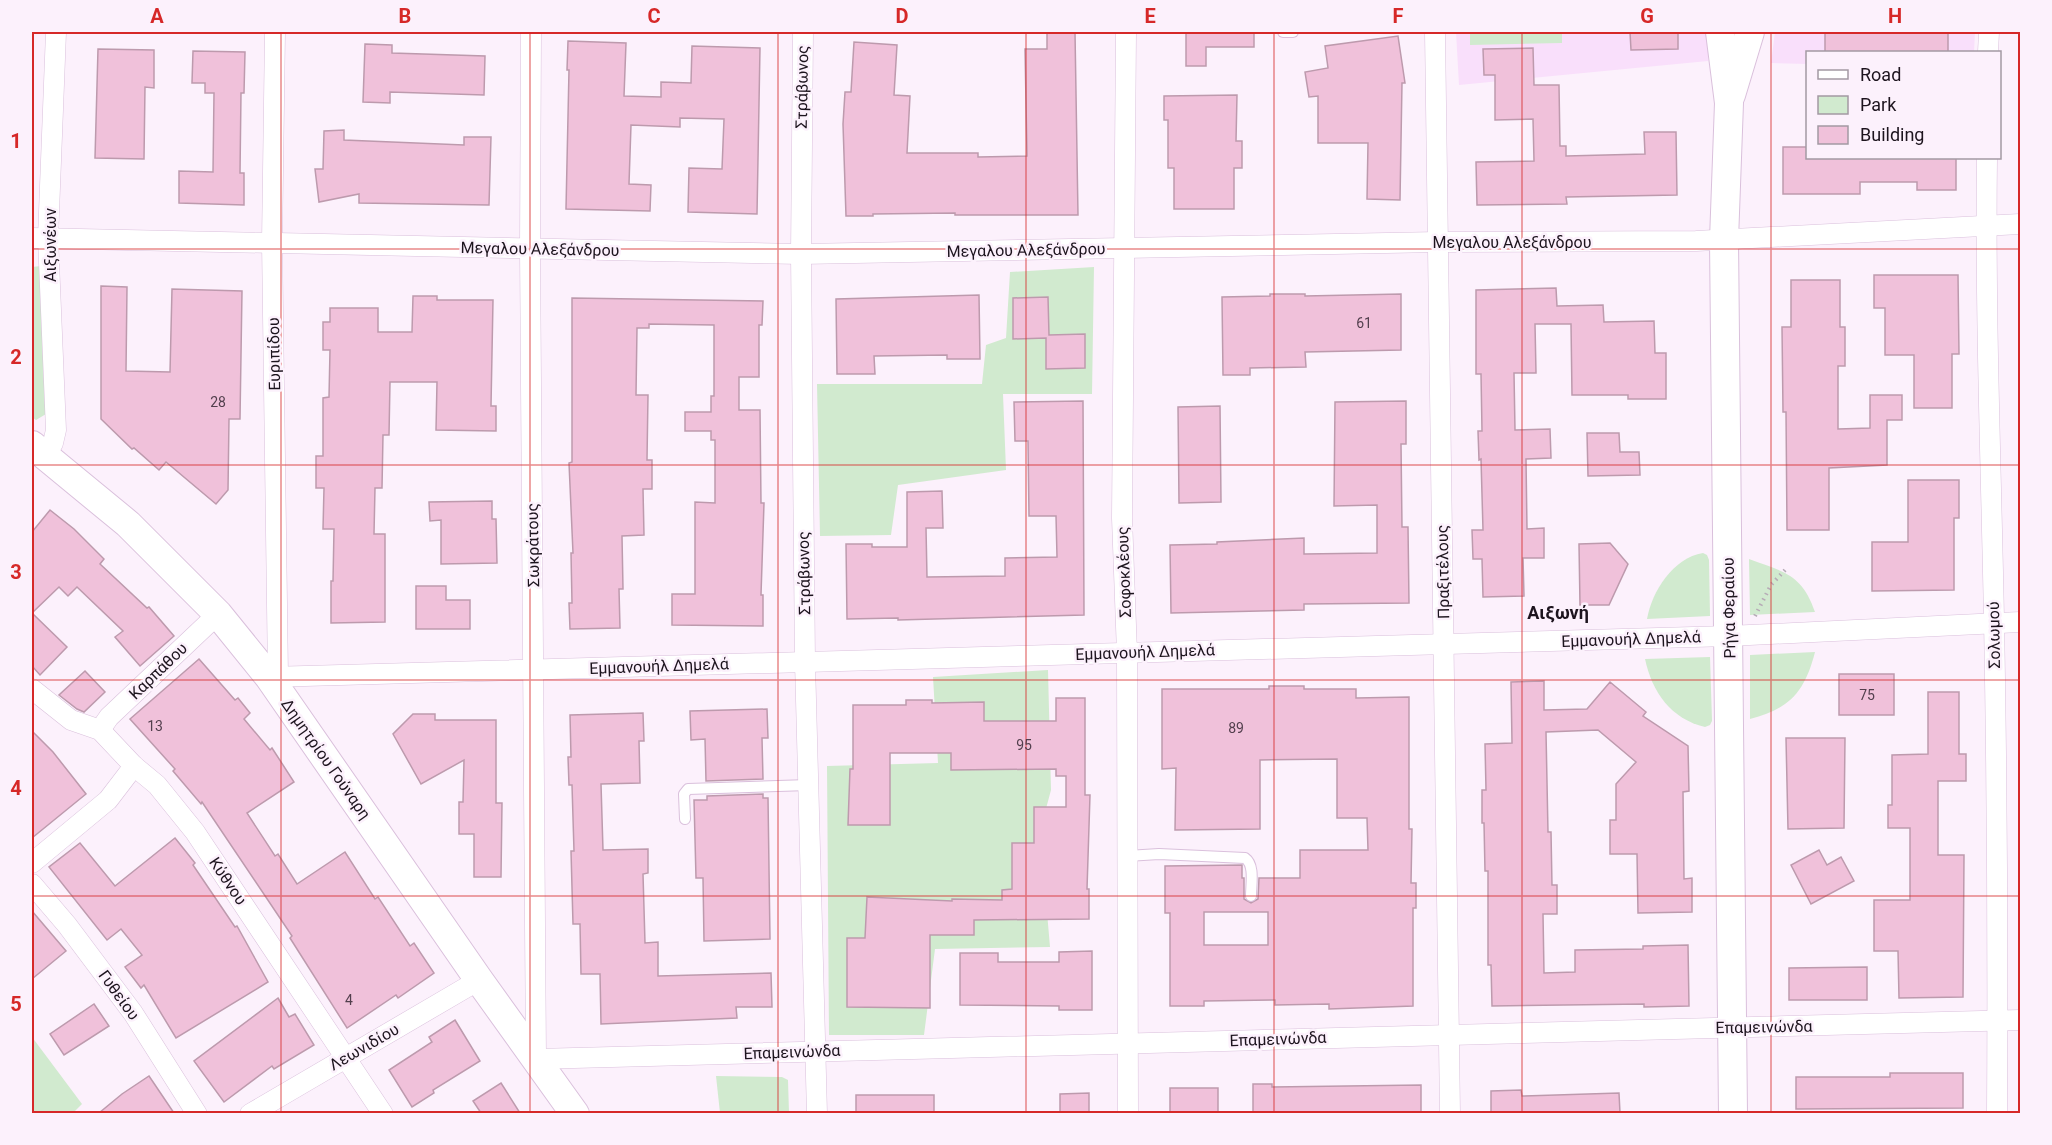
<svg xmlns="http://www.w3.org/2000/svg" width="2052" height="1145" font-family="Roboto,sans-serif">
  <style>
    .built { fill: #f9dffb }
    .green { fill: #d1eacf }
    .building { fill: #f0c1da; stroke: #bd9aad; stroke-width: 1.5; fill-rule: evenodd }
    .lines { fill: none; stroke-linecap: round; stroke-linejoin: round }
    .lane-casing { stroke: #dac0dc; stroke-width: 12 }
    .street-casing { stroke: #dac0dc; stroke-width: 21 }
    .secondary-casing { stroke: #dac0dc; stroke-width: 30 }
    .path { stroke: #b6abb6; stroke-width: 4; stroke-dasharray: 1.5 4.5; stroke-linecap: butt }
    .lane { stroke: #fff; stroke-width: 10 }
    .street { stroke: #fff; stroke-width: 20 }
    .secondary { stroke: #fff; stroke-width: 28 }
    .grid { fill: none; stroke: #d62828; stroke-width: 1.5; stroke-opacity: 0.55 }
    .labels { text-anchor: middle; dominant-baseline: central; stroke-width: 5; stroke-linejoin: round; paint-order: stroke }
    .number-label { font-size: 14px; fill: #523f4d }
    .street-label { font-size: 16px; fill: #1d141e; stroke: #fcf1fc }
    .neighbourhood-label { font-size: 18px; font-weight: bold; fill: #1d141e; stroke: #fcf1fc }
    .neatline { fill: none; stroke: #d62828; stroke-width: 2 }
    .grid-label { font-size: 20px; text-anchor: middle; font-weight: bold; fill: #d62828 }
  </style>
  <rect width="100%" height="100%" fill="#fcf1fc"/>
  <g class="built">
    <path d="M1456 32H1708V61L1459 85Z"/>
    <path d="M1775 32H1975L1974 52H1808L1807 64 1771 63Z"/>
  </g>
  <g class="green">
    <path d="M1470 32H1562V43L1470 45Z"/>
    <path d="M41 266 46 414 36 420 32 417V267Z"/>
    <path d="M1094 267 1092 394H1003L1006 470 898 485 891 535 820 536 817 384H982L986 345 1006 338 1010 272Z"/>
    <path d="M1703 553 1707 555 1709 560 1710 616 1647 619C1652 591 1673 558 1703 553Z"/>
    <path d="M1749 559C1784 572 1802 574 1815 612L1750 615Z"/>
    <path d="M1815 652C1805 691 1790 709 1750 719V655Z"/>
    <path d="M1710 657 1712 721 1710 725 1705 727C1671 719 1652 692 1645 659Z"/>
    <path d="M1048 670 1051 790 1040 831 1050 947 935 949 924 1035H829L827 766 938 763 933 677Z"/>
    <path d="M32 1037 82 1104 73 1113H32Z"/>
    <path d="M716 1076 782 1077 788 1080 789 1113H720Z"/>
  </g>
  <g class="building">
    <path d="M1047 32H1075L1078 215H955V213L873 214V216H846L843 124 845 92H851L854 42 897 45 894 95 910 96 907 153H978V157L1027 156 1025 49H1047Z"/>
    <path d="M1186 32H1254V47H1206V66H1186Z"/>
    <path d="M1630 32H1678V49L1631 50Z"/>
    <rect x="1825" y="32" width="123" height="20"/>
    <path d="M1398 36 1405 83H1402L1400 200 1367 199 1368 143H1318V96L1309 97 1305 72 1328 68 1325 46Z"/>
    <path d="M568 41 626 43 624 96 661 97V82L691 83 692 46 760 48 757 214 688 212 689 168 722 169 724 119 680 118V127L631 125 629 184 651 185 650 211 566 209 569 70H567Z"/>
    <path d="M365 44 392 45V53L485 56 484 95 390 92V103L363 102Z"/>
    <path d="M1533 48 1534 85H1559L1560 146H1566V156L1645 154 1644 132H1676L1677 195 1566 197 1567 204 1477 205 1476 162 1534 161 1533 119 1495 120V75H1484L1483 49Z"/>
    <path d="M98 49 154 50V88L145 87 144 159 95 158Z"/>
    <path d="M193 51 245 52 244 93H241L240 173H244V205L179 203V171L213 172 214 93H205V83H192Z"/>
    <path d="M1237 95 1236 141H1242V168H1234V209H1174V168H1168V120H1164V96Z"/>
    <path d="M344 130V140L464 145V137H491L489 205 359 203V194L319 202 315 169H323L324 131Z"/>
    <path d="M1783 147H1808V158H1956V190H1917V182H1860V194H1783Z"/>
    <path d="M1874 275H1958L1959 354H1952V408H1914V355H1885V308H1874Z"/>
    <path d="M1791 280H1840V327H1845V366H1838V429L1870 428V395H1902V420H1887V465L1829 468V530H1787L1786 412H1783L1782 327H1791Z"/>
    <path d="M101 286 127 287 126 371 170 372 172 289 242 291 240 419H229L228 490 216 504 166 462 159 470 134 448 132 449 101 419Z"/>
    <path d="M1556 288 1557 306 1603 305 1604 322 1654 321 1655 353H1666V399H1628V395H1572L1571 324H1535L1536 373H1514L1515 430 1550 429 1551 458 1526 459 1527 529 1544 528V558H1523L1524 596 1483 597 1482 559H1473L1472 530H1483L1481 459 1479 460 1478 431H1482L1481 374H1476V290Z"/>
    <path d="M1270 294H1305V296L1401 294V350L1305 352 1306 367 1250 368V375H1223L1222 297 1270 296Z"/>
    <path d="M979 295 980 359H947V355L874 356 875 374H837L836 299Z"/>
    <path d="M413 296H437V300H493L491 406H496V431L436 430 437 382H390L389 435H383L382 488H375L374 534H385V622L331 623V581H333L334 529H323L324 488H316V456H323V398L329 397 330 350H323V322H330V308H378V332H412Z"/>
    <path d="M1048 297 1049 335 1085 334V368L1046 369V338L1013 339V298Z"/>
    <path d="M572 298 763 301 762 325H759V377H739V410H760L761 503H764L761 595H763V626L672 625V594H695V502L715 503V440H711V431H685V412H711V396H714V325L649 324V328H637L636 395H648L647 460H652V489H643L644 535 622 536 623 589H619L620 628 570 629 569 603H572L571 553H573L569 463 572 462Z"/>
    <path d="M1083 401 1084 615 898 620V618L847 619 846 544H872V547H907V492L942 491 943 528H926L927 577 1005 576V558L1057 557 1056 516H1029L1028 441H1015L1014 402Z"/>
    <path d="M1406 401V444H1401L1402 527H1408L1409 603 1304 604V610L1171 613 1170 545 1217 544V542L1304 538V554L1377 553V505L1334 506 1335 402Z"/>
    <path d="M1220 406 1221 502 1179 503 1178 407Z"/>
    <path d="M1587 433H1619L1620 452H1639L1640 475 1588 476Z"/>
    <path d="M1908 480H1959V518H1954V590L1872 591V542H1908Z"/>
    <path d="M492 501V519H496L497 563 441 564V520L430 521 429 502Z"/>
    <path d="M50 510 74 529 104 559 100 564 147 608 149 607 174 636 140 666 115 637 123 631 77 587 68 596 59 587 32 613 67 647 40 675 32 666V532Z"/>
    <path d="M1610 543 1628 564 1609 605H1580L1579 544Z"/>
    <path d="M416 586H446V600H470V629H416Z"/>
    <path d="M199 659 235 700 238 698 250 713 244 719 270 750 272 748 294 782 247 813 275 856 278 854 297 884 345 852 375 899 378 897 410 946 414 943 434 973 398 998 396 995 347 1028 290 938 292 936 202 802 201 804 173 771 175 769 130 719Z"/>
    <path d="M85 671 105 692 84 712 77 709 59 695Z"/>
    <rect x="1839" y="674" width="55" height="41"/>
    <path d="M1544 681V710L1587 709 1610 682 1646 712 1643 716 1688 746 1689 791 1683 792 1684 879 1692 878V912L1638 913 1637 854H1610V820H1616V784L1636 762 1598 730 1546 732 1548 832H1551L1552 885H1557V914H1543L1544 973 1575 972V950L1643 949V946L1688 945 1689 1006 1644 1007V1004L1492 1006 1491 965H1488V871H1485L1484 823H1482V790H1486L1485 744 1512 743 1511 682Z"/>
    <path d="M1269 686H1304V689H1356V698L1409 697V829H1412L1411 883H1416V908H1413V1006L1329 1009V1004L1275 1005V1000L1204 1001V1006H1170V913H1165V866L1242 865V878H1244V899L1251 903 1258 899 1259 878H1300V850H1368L1367 818H1337V759L1260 760V829L1175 830 1176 768 1162 769V689H1269ZM1204 912H1268V945H1204Z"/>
    <path d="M1928 692H1959V754H1966V781H1938V855H1964L1963 997 1899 998 1898 951H1874V900H1910V828H1888V805H1892V755L1928 754Z"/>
    <path d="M1056 698H1085V795H1090L1087 889H1089V919L974 920V935H930V1008L847 1007V938H865L867 897 952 901V899L1002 900V890L1012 889V843H1034V807H1066V776H1056V769L951 770V753H890V825H848L850 769H853V705H906V700H932V703L984 702V721H1056Z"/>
    <path d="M767 709 768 738H762L763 779 706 781 705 739 691 740 690 711Z"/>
    <path d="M643 713 644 741H639L640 783 601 784 603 850 648 849V873L643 874 645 943 658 942V976L771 973 772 1007H736L737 1018 601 1024 600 974H581L580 924H573L571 851H574L572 785H569L568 757H571L570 715Z"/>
    <path d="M413 714H435V720H496V803H502L501 877H474V834H459V802H463L464 760 421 784 393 734Z"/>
    <path d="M32 731 53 752 86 794 32 838Z"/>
    <path d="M1786 738H1845L1844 828 1788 829Z"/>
    <path d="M763 794V798H768L770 939 704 941 703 878H696L694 800H707V796Z"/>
    <path d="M175 838 195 863 193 865 235 927 237 926 268 982 176 1038 144 985 141 988 125 967 142 955 121 929 107 940 49 867 80 843 115 886Z"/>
    <path d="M1819 850 1827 865 1841 857 1854 881 1811 904 1791 865Z"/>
    <path d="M32 911 66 951 32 979Z"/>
    <path d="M1092 951V1010H1059V1006L960 1005V953H998V962H1059V952Z"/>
    <path d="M1867 967V1000H1789V968Z"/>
    <path d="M278 998 289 1017 295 1014 314 1045 274 1069 272 1066 224 1102 194 1061Z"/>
    <path d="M94 1004 109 1026 64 1055 50 1034Z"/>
    <path d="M455 1020 480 1061 433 1090 434 1093 412 1107 389 1070 432 1042 429 1037Z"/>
    <path d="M1890 1073H1963V1108L1796 1109V1077H1890Z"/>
    <path d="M149 1076 174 1113H99L122 1094Z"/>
    <path d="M501 1083 520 1113H481L473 1101Z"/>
    <path d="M1253 1084H1272V1087L1421 1085V1113H1253Z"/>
    <rect x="1170" y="1088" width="48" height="25"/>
    <path d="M1521 1090 1522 1096 1619 1093 1620 1113H1491V1091Z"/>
    <path d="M1089 1093V1113H1060V1094Z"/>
    <rect x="856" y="1095" width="78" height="18"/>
  </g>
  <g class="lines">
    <defs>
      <g id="lane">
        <path d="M1283 32H1293"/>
        <path d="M685 819 684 794 688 789 809 785"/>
        <path d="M1127 856 1159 854 1245 858C1255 865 1251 884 1251 896"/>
      </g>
      <g id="street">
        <path d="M275 32 272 242 278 677"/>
        <path d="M531 32 530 249 536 1059 2020 1020"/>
        <path d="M803 32 801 254 805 662 817 1114"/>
        <path d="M1126 32 1122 518 1127 653 1128 1114"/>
        <path d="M1435 32 1450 1114"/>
        <path d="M1988 52 1989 32"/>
        <path d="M1987 158C1985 311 1991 465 1994 619 1997 784 1998 949 1997 1114"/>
        <path d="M32 238 801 254 1438 242 1696 241 2020 224"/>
        <path d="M46 456 53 443 56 430 48 238 56 32"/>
        <path d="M269 677 1729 636 2020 622"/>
        <path d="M32 689 71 720 100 730 134 766 157 785 195 832 383 1114"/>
        <path d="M100 730 109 717 218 614"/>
        <path d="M32 863 108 800 134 766"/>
        <path d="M32 884 67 925 133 1013 197 1114"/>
        <path d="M250 1114 479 980"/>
      </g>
      <g id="secondary">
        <path d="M1720 32 1729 103 1724 240 1733 1114"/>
        <path d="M1731 95 1750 32"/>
        <path d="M32 445 128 524 218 614 269 677 479 980 575 1114"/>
      </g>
    </defs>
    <use href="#lane" class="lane-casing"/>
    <use href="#street" class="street-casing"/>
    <use href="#secondary" class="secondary-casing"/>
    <path class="path" d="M1755 616 1771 585 1785 570"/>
    <use href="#lane" class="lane"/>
    <use href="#street" class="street"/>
    <use href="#secondary" class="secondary"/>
  </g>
  <path class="grid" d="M281 32V1114M530 32V1114M778 32V1114M1026 32V1114M1274 32V1114M1522 32V1114M1771 32V1114M32 249H2020M32 465H2020M32 680H2020M32 896H2020"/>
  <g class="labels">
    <g class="number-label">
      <text x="1364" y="323">61</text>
      <text x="218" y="402">28</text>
      <text x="1867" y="695">75</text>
      <text x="155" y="726">13</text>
      <text x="1236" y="728">89</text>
      <text x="1024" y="745">95</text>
      <text x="349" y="1000">4</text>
    </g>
    <g class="street-label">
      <text transform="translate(802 87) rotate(-89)">Στράβωνος</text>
      <text x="1512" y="242">Μεγαλου Αλεξάνδρου</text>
      <text transform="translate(50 245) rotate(-90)">Αιξωνέων</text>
      <text transform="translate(540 249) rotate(1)">Μεγαλου Αλεξάνδρου</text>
      <text transform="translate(1026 250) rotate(-1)">Μεγαλου Αλεξάνδρου</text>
      <text transform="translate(274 354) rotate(-91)">Ευριπίδου</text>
      <text transform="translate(533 545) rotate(-91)">Σωκράτους</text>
      <text transform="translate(1124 572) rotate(-92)">Σοφοκλέους</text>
      <text transform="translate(1443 572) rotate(-91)">Πραξιτέλους</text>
      <text transform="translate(804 573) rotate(-91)">Στράβωνος</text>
      <text transform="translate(1729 608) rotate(-91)">Ρήγα Φεραίου</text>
      <text transform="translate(1994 635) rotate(-91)">Σολωμού</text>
      <text transform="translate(1631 639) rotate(-2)">Εμμανουήλ Δημελά</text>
      <text transform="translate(1145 652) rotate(-2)">Εμμανουήλ Δημελά</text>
      <text transform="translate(659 666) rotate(-2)">Εμμανουήλ Δημελά</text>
      <text transform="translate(158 671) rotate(-44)">Καρπάθου</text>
      <text transform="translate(326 759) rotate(55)">Δημητρίου Γούναρη</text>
      <text transform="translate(228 881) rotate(56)">Κύθνου</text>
      <text transform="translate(119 995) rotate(54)">Γυθείου</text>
      <text transform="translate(1764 1027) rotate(-1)">Επαμεινώνδα</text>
      <text transform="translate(1278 1039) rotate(-2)">Επαμεινώνδα</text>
      <text transform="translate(364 1047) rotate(-30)">Λεωνιδίου</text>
      <text transform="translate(792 1052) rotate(-2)">Επαμεινώνδα</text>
    </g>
    <g class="neighbourhood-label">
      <text x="1558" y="612">Αιξωνή</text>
    </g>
  </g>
  <rect width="2052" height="1145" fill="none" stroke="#fcf1fc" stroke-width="66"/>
  <rect x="1806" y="51" width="195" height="108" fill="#fcf1fc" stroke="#a399a3" stroke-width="1.5"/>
  <rect x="1818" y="70" width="30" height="9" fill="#ffffff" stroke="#a399a3" stroke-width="1.5"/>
  <text x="1860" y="81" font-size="18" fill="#1d141e">Road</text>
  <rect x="1818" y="96" width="30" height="18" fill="#d1eacf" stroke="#a399a3" stroke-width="1.5"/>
  <text x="1860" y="111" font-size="18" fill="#1d141e">Park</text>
  <rect x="1818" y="126" width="30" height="18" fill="#f0c1da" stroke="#a399a3" stroke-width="1.5"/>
  <text x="1860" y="141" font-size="18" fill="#1d141e">Building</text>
  <rect x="33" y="33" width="1986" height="1079" class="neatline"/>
  <g class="grid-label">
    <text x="157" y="23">A</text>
    <text x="405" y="23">B</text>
    <text x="654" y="23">C</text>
    <text x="902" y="23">D</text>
    <text x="1150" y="23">E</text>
    <text x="1398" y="23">F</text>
    <text x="1647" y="23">G</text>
    <text x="1895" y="23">H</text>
    <text x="16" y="148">1</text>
    <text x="16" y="364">2</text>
    <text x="16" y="579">3</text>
    <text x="16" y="795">4</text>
    <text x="16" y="1011">5</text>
  </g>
</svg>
